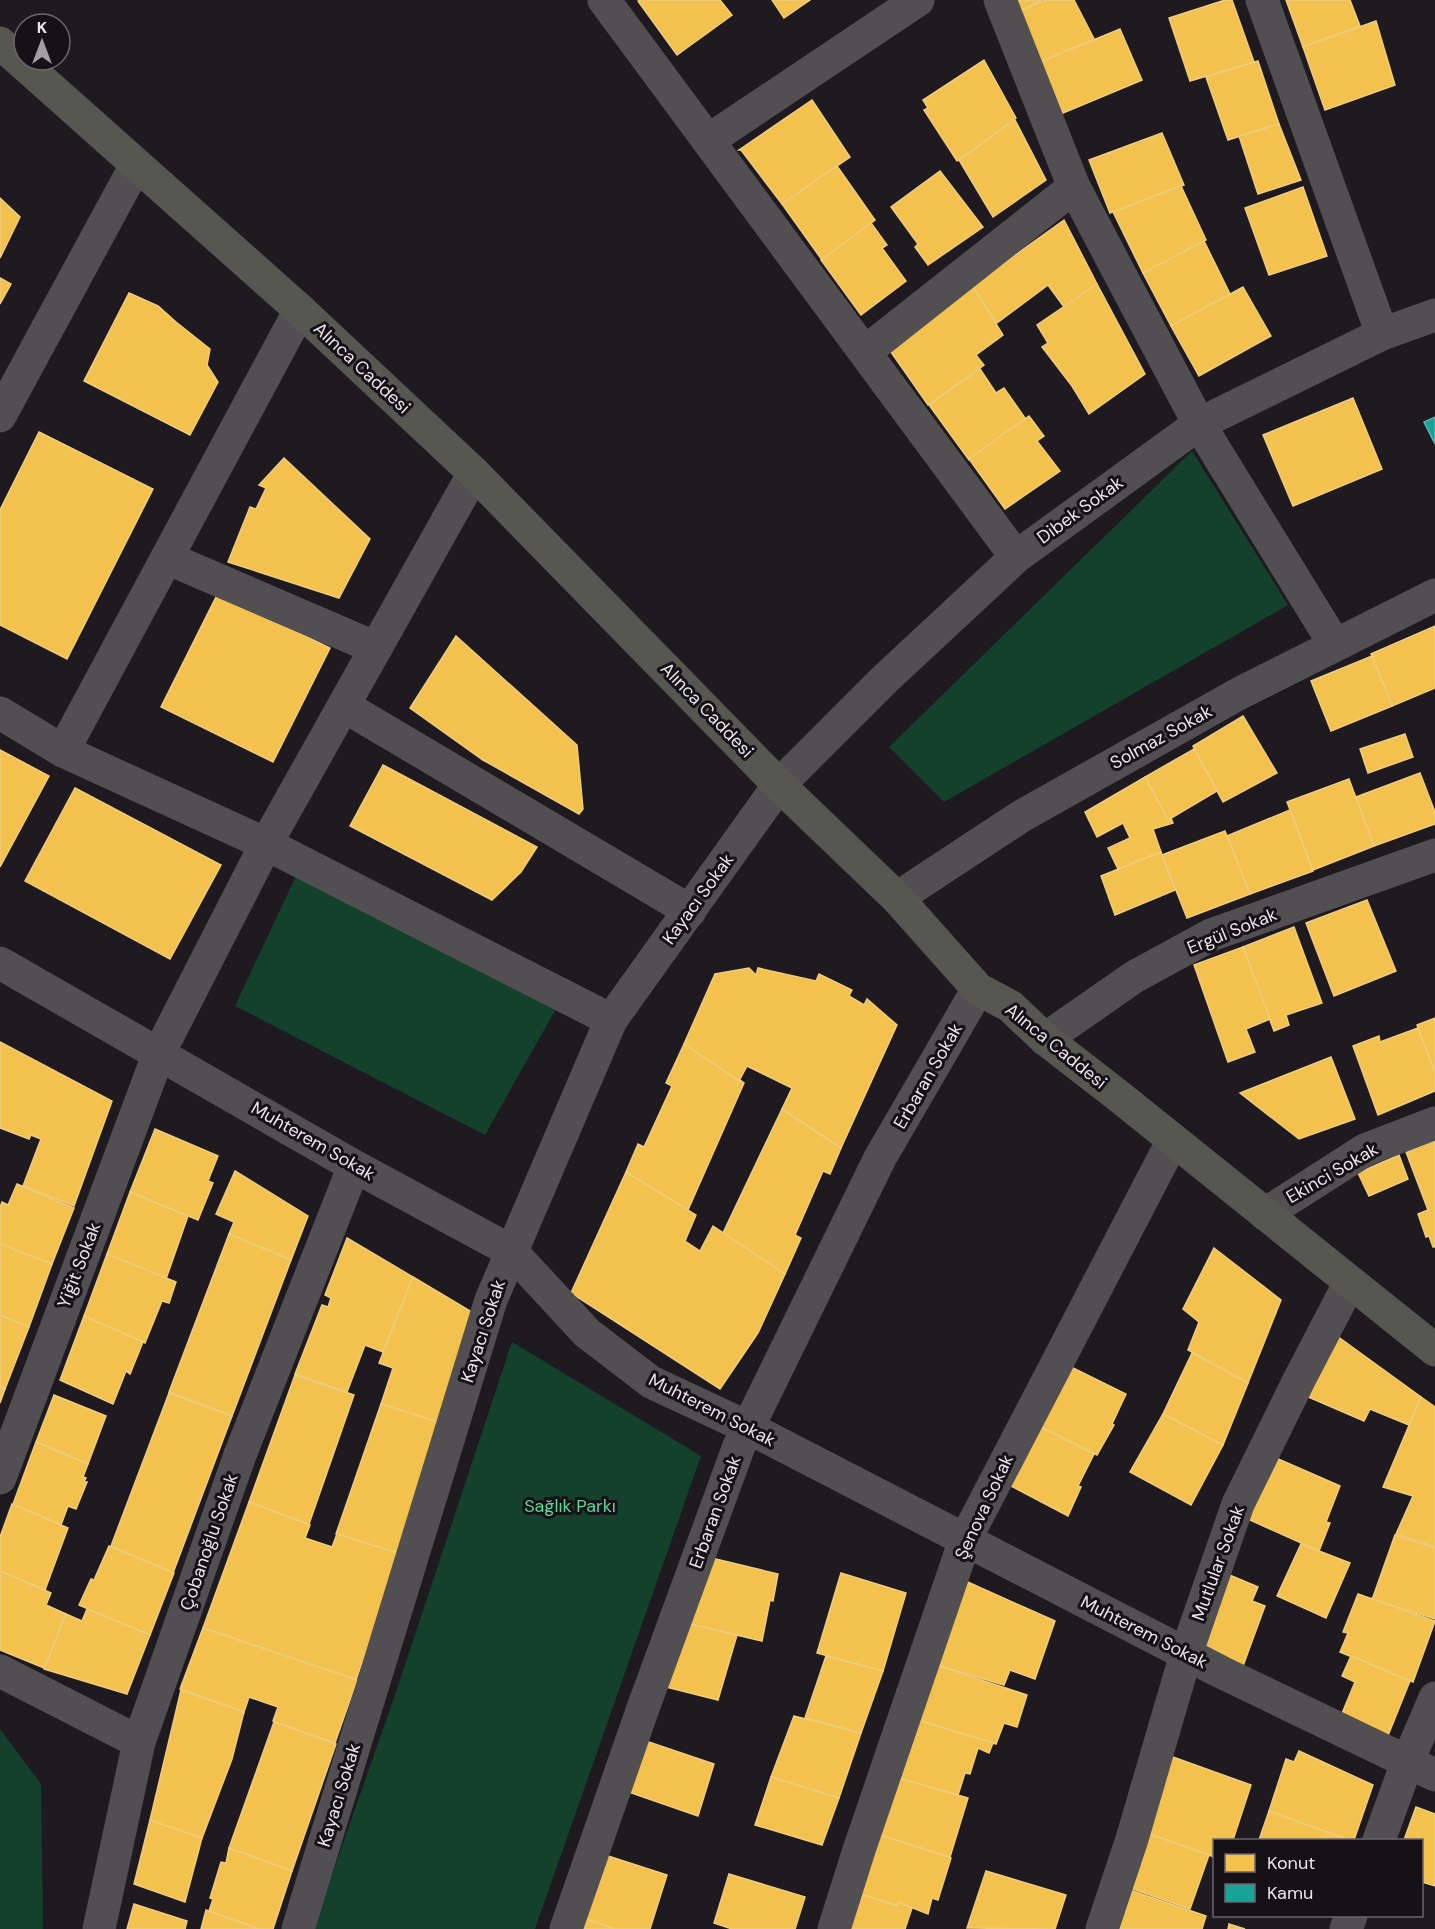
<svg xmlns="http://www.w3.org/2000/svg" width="1435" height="1929" font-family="'DM Sans',sans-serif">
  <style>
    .green { fill: #14412c }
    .homes { fill: #f2c14e; stroke: #f0cc7d; stroke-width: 1.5 }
    .public { fill: #17a398; stroke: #56b7b1; stroke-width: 1.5 }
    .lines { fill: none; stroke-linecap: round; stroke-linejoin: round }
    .minor { stroke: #524f52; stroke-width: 33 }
    .major { stroke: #575751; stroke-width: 33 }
    .labels { text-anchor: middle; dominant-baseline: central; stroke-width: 6; stroke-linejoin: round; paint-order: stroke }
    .street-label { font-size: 18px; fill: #eae5eb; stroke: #161017 }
    .park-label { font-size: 18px; fill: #55db9a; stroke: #161017 }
  </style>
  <rect width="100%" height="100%" fill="#1e1a1f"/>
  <g class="green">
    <path d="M1192 451 1288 605 944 802 889 747Z"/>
    <path d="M296 876 557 1007 485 1135 235 1006Z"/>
    <path d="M512 1342 701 1456 535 1929H313L396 1692Z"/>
    <path d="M0 1729 41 1784 43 1929H0Z"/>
  </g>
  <g class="homes">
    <path d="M639 0H720L732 15 677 55 638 1Z"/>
    <path d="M772 0H810L784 18Z"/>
    <path d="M1005 0H1042L1013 14Z"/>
    <path d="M1045 0H1074L1094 39 1038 63 1013 14Z"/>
    <path d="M1225 0H1232L1254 62 1190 81 1169 18Z"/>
    <path d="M1286 0H1350L1360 26 1303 47Z"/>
    <path d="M1376 21 1395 85 1325 110 1303 47Z"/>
    <path d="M1120 29 1142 80 1063 113 1040 62Z"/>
    <path d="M984 60 1016 118 957 161 924 110 928 108 923 100Z"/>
    <path d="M1258 61 1279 124 1228 140 1206 77Z"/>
    <path d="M812 100 850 157 782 204 741 150H739Z"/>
    <path d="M1015 120 1046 180 993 217 959 160Z"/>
    <path d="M1279 124 1301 180 1258 194 1239 136Z"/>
    <path d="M1162 133 1184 185 1110 213 1089 160Z"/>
    <path d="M837 166 875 220 822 260 782 204Z"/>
    <path d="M940 171 983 227 928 265 915 247 918 244 891 207Z"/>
    <path d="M1181 186 1206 240 1143 273 1113 212Z"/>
    <path d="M1303 187 1327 256 1269 275 1245 208Z"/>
    <path d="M0 198 20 217 0 258Z"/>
    <path d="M1064 220 1097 284 1064 307 1048 285 997 323 972 286Z"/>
    <path d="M871 223 887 245 882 248 906 281 861 315 821 260Z"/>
    <path d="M1204 241 1230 294 1171 326 1143 273Z"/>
    <path d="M0 278 11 284 0 304Z"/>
    <path d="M1097 284 1145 374 1089 414 1072 386 1042 347 1048 343 1037 325Z"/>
    <path d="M972 285 1003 335 976 355 984 365 928 405 886 345Z"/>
    <path d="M1243 287 1271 336 1199 376 1171 326Z"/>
    <path d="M129 293 158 306 176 322 210 349 207 365 218 382 190 435 84 381Z"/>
    <path d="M980 369 996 393 1004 388 1025 418 969 460 929 405Z"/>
    <path d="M1353 398 1382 469 1293 506 1263 435Z"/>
    <path d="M1029 416 1044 436 1037 441 1060 471 1005 509 969 459Z"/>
    <path d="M39 432 153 489 67 659 0 625V510Z"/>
    <path d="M284 458 370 539 339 598 228 562 250 507 256 509 266 488 259 485Z"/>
    <path d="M218 593 330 648 273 762 161 707Z"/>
    <path d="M1435 626V688L1392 706 1371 654Z"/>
    <path d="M456 636 577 745 583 809 579 814 483 760 410 708Z"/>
    <path d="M1372 656 1392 706 1331 731 1311 681Z"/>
    <path d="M1243 716 1277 773 1223 802 1193 746Z"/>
    <path d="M1405 734 1413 757 1368 773 1360 749Z"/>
    <path d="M1194 749 1217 791 1168 820 1145 777Z"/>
    <path d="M0 750 49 776 0 867Z"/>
    <path d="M383 765 537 847 521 872 492 900 350 826Z"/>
    <path d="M1420 773 1435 812V824L1374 846 1356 797Z"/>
    <path d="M1145 777 1168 820 1171 818 1173 823 1153 829 1161 852 1118 869 1108 848 1130 838 1123 823 1097 837 1085 812Z"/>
    <path d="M1349 779 1374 846 1313 870 1287 802Z"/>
    <path d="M75 788 221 865 170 959 25 881Z"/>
    <path d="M1290 810 1313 871 1250 894 1227 836Z"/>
    <path d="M1225 831 1250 894 1187 918 1162 855Z"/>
    <path d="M1161 852 1175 890 1115 915 1101 876Z"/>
    <path d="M1367 900 1396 971 1334 996 1306 923Z"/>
    <path d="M1294 927 1322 1003 1286 1015 1289 1025 1274 1031 1243 947Z"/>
    <path d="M1243 947 1270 1019 1246 1029 1255 1052 1228 1062 1194 965Z"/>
    <path d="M749 968 756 975 758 968 816 981 819 974 852 990 849 996 864 1005 867 999 897 1025 841 1148 782 1109 792 1088 747 1066 739 1081 684 1044 715 974Z"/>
    <path d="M1435 1018V1073L1417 1025Z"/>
    <path d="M1418 1028 1435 1073V1091L1378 1115 1353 1046 1379 1036 1380 1042Z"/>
    <path d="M0 1042 112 1101 74 1206 23 1186 41 1139 31 1135 29 1139 0 1128Z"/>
    <path d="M684 1044 739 1081 740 1080 744 1083 688 1210 626 1172 638 1144 644 1147 672 1086 666 1083Z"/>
    <path d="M1331 1057 1355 1119 1299 1139 1240 1093Z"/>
    <path d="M782 1109 841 1148 830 1174 823 1171 795 1235 801 1238 785 1274 723 1233Z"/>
    <path d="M155 1129 218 1156 208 1181 213 1183 198 1220 130 1192Z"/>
    <path d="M1435 1140V1247H1433L1429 1236 1426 1237 1418 1214 1428 1210 1406 1152Z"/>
    <path d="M1399 1155 1408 1179 1369 1196 1358 1173Z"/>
    <path d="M235 1171 308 1216 291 1260 229 1234 234 1222 216 1214Z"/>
    <path d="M626 1172 696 1215 685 1241 700 1251 713 1226 785 1274 758 1333 720 1389 571 1293Z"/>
    <path d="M17 1184 74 1208 52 1264 0 1244V1207L2 1202 8 1205Z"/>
    <path d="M130 1192 188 1216 166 1279 107 1254Z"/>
    <path d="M229 1234 291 1260 232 1416 169 1392Z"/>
    <path d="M347 1238 413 1277 383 1352 365 1345 347 1392 295 1374 322 1305 328 1307 331 1298 325 1295Z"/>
    <path d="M0 1244 52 1264 29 1327 0 1315Z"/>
    <path d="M1214 1248 1281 1300 1248 1383 1188 1350 1199 1322 1183 1309Z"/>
    <path d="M107 1254 176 1282 169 1303 162 1301 145 1343 84 1316Z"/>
    <path d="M413 1277 482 1318 445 1424 381 1404 393 1368 379 1363Z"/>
    <path d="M0 1315 29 1327 5 1389 0 1387Z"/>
    <path d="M84 1316 143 1342 130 1374 126 1371 113 1404 60 1380Z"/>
    <path d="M1326 1328 1421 1397 1409 1425 1370 1409 1364 1421 1297 1392Z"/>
    <path d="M1192 1353 1248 1383 1223 1445 1163 1414Z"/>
    <path d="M1067 1365 1126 1394 1112 1424 1114 1425 1097 1455 1037 1425Z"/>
    <path d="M295 1375 354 1395 309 1524 249 1502Z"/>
    <path d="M0 1387 5 1389 0 1403Z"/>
    <path d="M169 1393 232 1416 173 1573 111 1546Z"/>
    <path d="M54 1395 106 1416 88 1464 36 1442Z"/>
    <path d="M1421 1397 1435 1407V1547L1396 1534 1413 1496 1383 1487Z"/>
    <path d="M381 1404 445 1424 401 1554 336 1534Z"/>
    <path d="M1163 1414 1223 1445 1191 1505 1130 1472Z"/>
    <path d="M1037 1425 1094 1454 1078 1486 1081 1487 1068 1516 1007 1484Z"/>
    <path d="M36 1442 88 1464 83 1477 86 1478 84 1482H87L76 1509 68 1506 61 1525 13 1504Z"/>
    <path d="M1269 1455 1340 1486 1326 1522 1330 1523 1319 1551 1241 1516Z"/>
    <path d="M249 1502 310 1525 305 1538 332 1547 337 1534 401 1554 356 1680 203 1628Z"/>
    <path d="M12 1504 68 1528 45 1590 0 1571V1537Z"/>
    <path d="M1395 1535 1435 1548V1619L1371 1599 1373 1597Z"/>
    <path d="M1301 1544 1350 1563 1326 1618 1277 1596Z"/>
    <path d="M109 1546 174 1573 150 1635 79 1605 91 1579 94 1580Z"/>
    <path d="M699 1555 778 1574 773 1601 770 1600 762 1641 681 1622Z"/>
    <path d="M0 1571 51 1593 46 1605 66 1614 44 1668 0 1650Z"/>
    <path d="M1220 1571 1258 1587 1252 1601 1265 1606 1243 1666 1192 1638Z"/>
    <path d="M841 1573 906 1593 883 1671 817 1653Z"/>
    <path d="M961 1579 1055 1621 1035 1679 1010 1670 1004 1685 933 1664Z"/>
    <path d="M1358 1594 1435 1621 1413 1682 1340 1652 1348 1633 1343 1632Z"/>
    <path d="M87 1609 150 1635 127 1694 44 1669 66 1614 82 1621Z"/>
    <path d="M681 1622 737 1635 718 1700 662 1686Z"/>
    <path d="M203 1628 357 1680 335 1743 273 1721 278 1707 249 1697 244 1712 180 1689Z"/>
    <path d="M826 1656 883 1671 861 1733 805 1718Z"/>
    <path d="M1351 1656 1410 1681 1387 1738 1341 1716 1355 1682 1342 1676Z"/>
    <path d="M933 1664 1027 1695 1017 1727 1004 1723 996 1744 917 1720Z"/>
    <path d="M181 1690 244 1712 232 1759 202 1838 150 1820Z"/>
    <path d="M794 1716 861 1733 839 1798 771 1777Z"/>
    <path d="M914 1719 993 1743 989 1753 978 1748 970 1774 965 1773 958 1795 895 1777Z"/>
    <path d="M274 1722 336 1744 292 1871 229 1848Z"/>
    <path d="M640 1739 714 1764 698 1816 623 1790Z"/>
    <path d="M1299 1751 1373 1785 1354 1840H1348L1269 1811 1286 1759 1294 1762Z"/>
    <path d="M1173 1757 1251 1785 1233 1840H1214V1857L1146 1833Z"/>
    <path d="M771 1777 839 1798 822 1845 755 1825Z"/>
    <path d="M895 1777 968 1798 950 1857 877 1834Z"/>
    <path d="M1416 1807 1435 1814V1886L1422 1882V1840H1404Z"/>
    <path d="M1269 1811 1348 1840H1259Z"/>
    <path d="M150 1820 202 1838 185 1902 134 1884Z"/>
    <path d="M1146 1833 1209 1855 1190 1909 1127 1887Z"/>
    <path d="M877 1834 951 1858 938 1900 932 1898 928 1914 898 1902 897 1906 858 1893Z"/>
    <path d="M229 1848 292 1871 273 1929H259L209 1911 213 1899 210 1898 221 1862 226 1863Z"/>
    <path d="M602 1854 667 1875 650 1929H614L581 1917Z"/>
    <path d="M986 1871 1066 1895 1055 1929 967 1928Z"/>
    <path d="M729 1874 805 1897 795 1929H732L714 1923Z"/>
    <path d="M1127 1889 1206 1916 1202 1929H1111Z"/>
    <path d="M858 1893 897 1906 898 1902 912 1908 905 1929H845Z"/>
    <path d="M134 1904 187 1921 185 1929H127Z"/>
    <path d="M206 1910 209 1911 259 1929H201Z"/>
    <path d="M581 1917 614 1929H576Z"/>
    <path d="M1229 1924 1245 1929H1228Z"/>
  </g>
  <path class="public" d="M1435 417V444L1424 422Z"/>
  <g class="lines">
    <g class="minor">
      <path d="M604 0 1016 557"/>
      <path d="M1000 0 1074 187 1199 424 1335 645"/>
      <path d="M1262 0 1382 334"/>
      <path d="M709 140 918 0"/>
      <path d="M865 352 1074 187"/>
      <path d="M0 416 136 165"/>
      <path d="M167 558 376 648"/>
      <path d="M344 706 690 911"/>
      <path d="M0 713 63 751 266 844 611 1020"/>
      <path d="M63 751 300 310"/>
      <path d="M897 898 1020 817 1240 693 1435 595"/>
      <path d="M0 963 354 1166 511 1251 587 1333 651 1382 747 1427 1221 1672 1435 1775"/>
      <path d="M1045 1039 1134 977 1211 935 1435 855"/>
      <path d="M1265 1214 1365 1150 1435 1123"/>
      <path d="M0 1478 159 1053 266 844 474 473"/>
      <path d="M0 1671 139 1742"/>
      <path d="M1379 1840 1407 1763 1435 1698"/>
      <path d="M99 1929 139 1742 240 1455 354 1166"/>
      <path d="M298 1929 491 1300 611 1020 779 785 884 680 1016 557 1199 424 1382 334 1435 315"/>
      <path d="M566 1929 642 1711 739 1446 880 1158 978 989"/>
      <path d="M834 1929 859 1850 965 1540 1173 1140"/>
      <path d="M1102 1929 1132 1839 1186 1654 1238 1504 1299 1380 1350 1282"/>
      <path d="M1346 1929 1351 1916"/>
    </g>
    <path class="major" d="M0 43 300 310 474 473 779 785 897 898 978 989 1010 1006 1045 1039 1116 1094 1435 1350"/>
  </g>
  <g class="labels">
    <g class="street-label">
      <text transform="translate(362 368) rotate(43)">Alınca Caddesi</text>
      <text transform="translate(1080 510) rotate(-36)">Dibek Sokak</text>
      <text transform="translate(707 710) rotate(46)">Alınca Caddesi</text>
      <text transform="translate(1161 737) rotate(-29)">Solmaz Sokak</text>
      <text transform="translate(698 899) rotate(-54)">Kayacı Sokak</text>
      <text transform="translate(1232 931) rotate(-22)">Ergül Sokak</text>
      <text transform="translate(1056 1046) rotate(39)">Alınca Caddesi</text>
      <text transform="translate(928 1076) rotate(-60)">Erbaran Sokak</text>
      <text transform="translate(313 1141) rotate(30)">Muhterem Sokak</text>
      <text transform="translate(1332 1173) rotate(-30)">Ekinci Sokak</text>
      <text transform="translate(79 1265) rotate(-69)">Yiğit Sokak</text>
      <text transform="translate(483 1331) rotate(-72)">Kayacı Sokak</text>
      <text transform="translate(712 1410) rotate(27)">Muhterem Sokak</text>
      <text transform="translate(984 1507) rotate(-65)">Şenova Sokak</text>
      <text transform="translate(715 1512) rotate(-70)">Erbaran Sokak</text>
      <text transform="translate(209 1542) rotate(-71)">Çobanoğlu Sokak</text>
      <text transform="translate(1218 1563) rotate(-70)">Mutlular Sokak</text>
      <text transform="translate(1144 1632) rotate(27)">Muhterem Sokak</text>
      <text transform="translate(339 1795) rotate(-73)">Kayacı Sokak</text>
    </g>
    <g class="park-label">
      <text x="570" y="1506">Sağlık Parkı</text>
    </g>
  </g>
  <rect x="1213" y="1839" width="210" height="78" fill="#161017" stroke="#6b656c" stroke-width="1.5"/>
  <rect x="1225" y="1854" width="30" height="18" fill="#f2c14e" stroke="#6b656c" stroke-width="1.5"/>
  <text x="1267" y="1869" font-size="18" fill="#eae5eb">Konut</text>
  <rect x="1225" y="1884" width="30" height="18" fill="#17a398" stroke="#6b656c" stroke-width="1.5"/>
  <text x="1267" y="1899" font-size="18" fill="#eae5eb">Kamu</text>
  <g transform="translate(42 42)"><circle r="28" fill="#161017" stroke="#6b656c" stroke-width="1.5"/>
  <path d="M0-4.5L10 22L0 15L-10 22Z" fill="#a39ea4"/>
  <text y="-9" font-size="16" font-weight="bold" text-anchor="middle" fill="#eae5eb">K</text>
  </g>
</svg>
